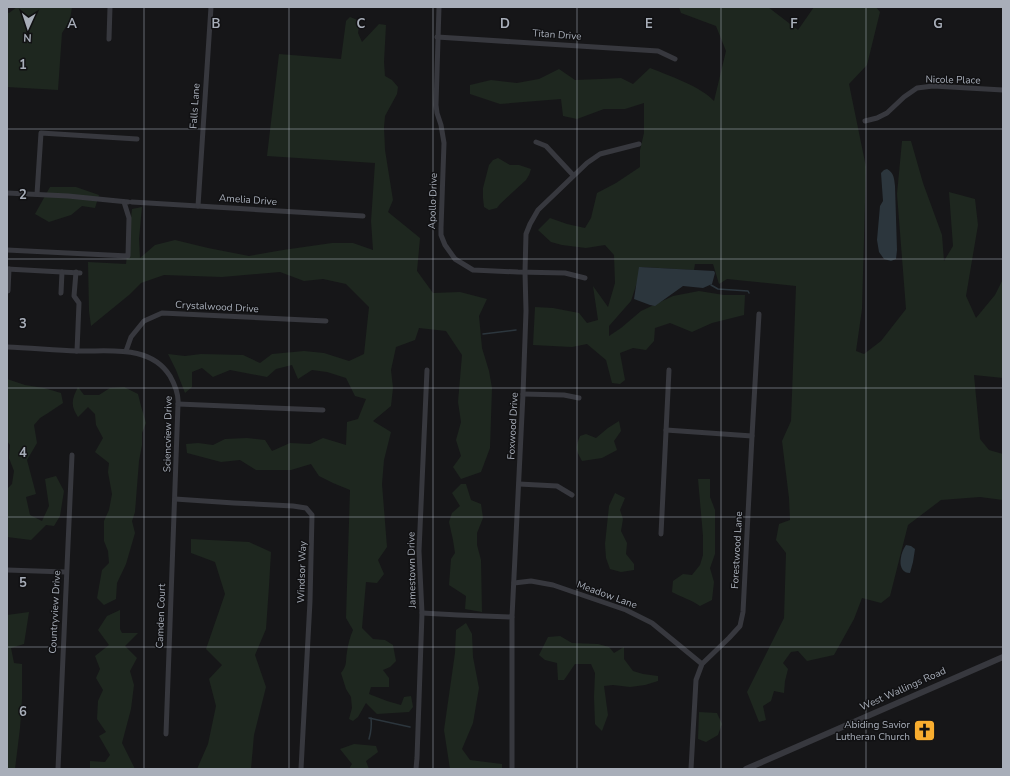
<svg xmlns="http://www.w3.org/2000/svg" width="1010" height="776" font-family="'Nunito Sans',sans-serif">
  <style>
    .green { fill: #1e271f }
    .water { fill: #2c363d }
    .lines { fill: none; stroke-linecap: round; stroke-linejoin: round }
    .stream { stroke: #2c363d; stroke-width: 1.5 }
    .minor { stroke: #37383e; stroke-width: 5 }
    .tertiary { stroke: #37383e; stroke-width: 6 }
    .grid { fill: none; stroke: #a8aeb9; stroke-width: 1; stroke-opacity: 0.55 }
    .labels { text-anchor: middle; dominant-baseline: central; stroke-width: 3; stroke-linejoin: round; paint-order: stroke }
    .street-label { font-size: 10px; fill: #a8aeb9; stroke: #111113 }
    .poi-label { font-size: 10px; fill: #a8aeb9; stroke: #111113; text-anchor: end }
    .grid-label { font-size: 13px; text-anchor: middle; font-weight: bold; fill: #a8aeb9; stroke: #111113; stroke-width: 3; stroke-linejoin: round; paint-order: stroke }
  </style>
  <rect width="100%" height="100%" fill="#161618"/>
  <g class="green">
    <path d="M17 7H72L70 20 62 33 58 90 7 87V12L9 13Z"/>
    <path d="M679 7H768L798 30 814 7H876L880 12 867 65 849 84 866 167 862 309 856 351 864 354 881 341 906 309 897 194 902 141H911L923 183 942 235 944 261 953 246 949 192 975 199 978 225 966 296 976 318 995 295 1003 279V378L974 375 980 439 989 450 1003 454V500L980 497 941 500 908 525 890 596 881 603 862 598 854 619 834 655 807 661 798 651 791 652 783 663 788 669 785 681 784 693 774 691 771 701 763 706 766 720 759 722 747 692 784 618 786 553 776 540 779 524 790 520 789 498 782 441 791 421 796 286 727 279 719 284 713 264H695L694 270 642 267 631 301 609 326V336L621 328 641 311 673 296 699 291 724 295H745L744 315 712 323 692 332 670 323 655 328 654 341 646 350 633 348 620 353 625 380 620 384 612 383 606 360 587 344 572 347 533 345 535 307 553 308 579 313 587 323 598 320 593 286 608 307 615 283 614 255 605 245 586 248 562 245 551 242 538 230 550 218 567 224 585 228 591 218 597 193 616 183 640 167V150L644 133V103L625 109H604L577 119 563 116 561 99 500 104 470 94V85L491 80 517 83 539 79 559 69 575 80 601 79 621 78 633 84 650 68C670 76 700 86 714 101L726 51 716 26 681 13Z"/>
    <path d="M350 17 360 21 358 33 362 42 379 24 386 25 384 62 385 76 392 80 398 87 397 94 385 116 384 127 385 150 393 200 388 212 420 238 417 271 433 293 460 292 487 299 479 316 482 348 489 371 492 388 490 448 481 472 461 479 453 467 461 456 456 440 461 422 458 402 462 355 446 331 419 328 415 340 396 347 391 370 393 388 391 406 373 421 391 432 384 460 382 484 387 547 378 560 384 574 377 583 366 582 362 628 373 639 385 640 393 645 396 661 390 667 383 670 389 678V687H371L369 694 387 701 401 705 404 697 411 696 413 707 409 712 377 714 366 703 358 717 353 721 349 719 352 708 351 697 346 689 341 673C348 664 345 662 347 652 348 644 350 637 353 630L346 618 350 490 333 483 319 476 311 464 291 470H256L240 460 221 462 187 453 186 444 198 443 213 445 225 439 247 438 265 440 272 451 290 443 310 444 323 438 346 445 347 422 358 419 366 399 355 396 346 378 327 372 312 370 298 379 292 365 276 369 267 377 230 370 213 377 202 368 192 372V387L185 393 176 370 168 354 185 356 201 354 243 355 260 363 272 354 304 351 324 353 349 361 364 354 369 307 346 284 323 279 304 281 280 272 222 277 164 275 141 283 129 295 91 326 89 311 88 262 126 264 132 209 142 207 139 239 140 258 155 245 175 240 208 248 249 256 283 250 332 243H353L373 250 371 221 375 163 267 156 279 54 341 59 346 21Z"/>
    <path d="M498 158 510 165H519L531 169 529 175 526 180 500 204 497 208 489 210 484 207 483 198V188L489 165 493 160Z"/>
    <path d="M50 187H76L99 195 95 208 82 206 71 215 49 222 35 214Z"/>
    <path d="M7 379 25 385 44 388 61 393 63 403 48 413 40 418 34 425 37 443 27 460 36 494 26 497 30 515 42 521 49 506 45 479 56 476 64 491 60 516 54 526 46 525 31 540 7 537V489L12 484 14 471 9 458 10 445 7 441Z"/>
    <path d="M78 387 84 395H99L110 388 124 387 138 394 141 406 146 423 142 433V445L139 461 135 512 132 521 135 533 126 564 117 583 116 599 104 605 97 598 102 570 109 563 108 551 104 541V521L109 510 112 494 108 472 109 463 95 452 103 438 96 425 95 414 88 407 78 417C70 405 72 399 78 387Z"/>
    <path d="M619 421 621 431 614 441 617 450 602 458 582 461C576 450 575 448 580 436L586 434 596 438 608 428Z"/>
    <path d="M698 479H710V497L715 510V554L710 568 714 582 712 600 700 606C692 600 681 597 672 592L673 581 683 574 692 575 700 565 703 555V536Z"/>
    <path d="M461 484H466L471 500 481 504 483 518 477 533V545L481 560 482 612 465 609 466 596 449 585 451 559 455 553 453 540 449 522 452 513 460 506 452 493Z"/>
    <path d="M615 493 625 498 620 510 623 519 621 531 627 543 626 554 634 564V570L621 572 610 569 606 558 605 544 609 506Z"/>
    <path d="M191 539 249 542 271 552 269 586 266 629 255 655 266 687 254 735 251 769H197L208 744 216 706 209 679 222 665 206 649 225 594 215 562 191 553Z"/>
    <path d="M120 610V629L122 633H138L125 646 137 658 130 671 134 685 131 709 122 743 135 769H90V761L105 762 110 755 99 736 106 732 97 719 98 701 103 690 96 678 100 669 95 656 109 645 98 630 107 616Z"/>
    <path d="M29 612 24 644 11 648 14 663 22 664V699L20 728 15 769H7V615Z"/>
    <path d="M466 623 472 634 473 657 479 688 473 723 462 749 470 760 502 764V769H450L444 730 455 653 456 630Z"/>
    <path d="M560 636 572 643 598 644 609 647 614 653 624 647V659L633 671 643 674 658 676V681L645 685 630 687 613 685 604 686 608 715 602 731 595 724 594 697 595 673 591 664H575L564 680H558L557 663 545 660 539 655 548 637Z"/>
    <path d="M699 712 717 713 722 724 718 735 706 742 698 739Z"/>
    <path d="M354 744 376 746 378 752 366 761 369 769H349L352 764 340 749Z"/>
  </g>
  <g class="water">
    <path d="M887 169C894 173 894 178 895 186L897 250 896 259 891 261 884 259 879 252 877 240 880 206 883 201 881 173 884 170Z"/>
    <path d="M639 267H640L714 271 715 273 712 284 703 288 683 286 655 306 650 305 634 299Z"/>
    <path d="M906 545 911 546 915 549 913 562 910 573C896 573 900 553 906 545Z"/>
  </g>
  <g class="lines">
    <g class="stream">
      <path d="M711 285 718 289 748 291 749 293"/>
      <path d="M483 334 516 330"/>
      <path d="M369 718 410 727"/>
      <path d="M369 739C371 732 372 726 371 718"/>
    </g>
    <g class="minor">
      <path d="M439 7 436 105 437 113 441 125 444 143 441 228V235L445 245 455 259 473 270 518 272 565 273 585 278"/>
      <path d="M437 37 658 51 675 59"/>
      <path d="M109 39 110 7"/>
      <path d="M865 121 877 118 887 113 904 97 917 88 933 86 1003 90"/>
      <path d="M536 142 546 146 573 175"/>
      <path d="M7 193 68 196 128 202"/>
      <path d="M37 194 41 133 137 139"/>
      <path d="M132 202 363 216"/>
      <path d="M198 206 211 7"/>
      <path d="M7 250 128 256 129 218 124 202"/>
      <path d="M7 269 80 273"/>
      <path d="M76 272 74 296 79 303 77 351"/>
      <path d="M8 291 9 269"/>
      <path d="M61 293 62 272"/>
      <path d="M7 347C30 348 54 350 77 351 109 352 150 344 170 376 175 385 179 394 178 404L166 734"/>
      <path d="M126 351 131 337 144 321 162 313 326 321"/>
      <path d="M523 394 564 395 579 398"/>
      <path d="M178 404 323 410"/>
      <path d="M666 430 752 436"/>
      <path d="M519 484 557 486 572 495"/>
      <path d="M175 499 234 503 293 506 306 508 312 515 310 601 301 769"/>
      <path d="M661 534 669 370"/>
      <path d="M7 570 66 572"/>
      <path d="M514 583 531 581 553 585 626 610 652 623 702 664"/>
      <path d="M422 613 458 615 512 617"/>
      <path d="M58 769 72 455"/>
      <path d="M416 769 417 758 422 613 419 551 427 370"/>
      <path d="M512 769V617L523 394 526 311 525 272 526 234 530 224 538 210 587 163 600 154 639 144"/>
      <path d="M691 769 696 680 702 664 729 638 740 626 743 612 752 436 759 314"/>
    </g>
    <path class="tertiary" d="M746 769 1003 657"/>
  </g>
  <path class="grid" d="M144 7V769M289 7V769M433 7V769M577 7V769M721 7V769M866 7V769M7 129H1003M7 259H1003M7 388H1003M7 517H1003M7 647H1003"/>
  <defs>
    <symbol id="church-square" viewBox="-11 -11 22 22"><rect x="-9" y="-9" width="18" height="18" rx="4" fill="#f8ad2f" stroke="#111113"/><path d="M-1.2-6h2.4v3.5h3.3v2.4h-3.3V6h-2.4V-.1h-3.3v-2.4h3.3Z" fill="#111"/></symbol>
  </defs>
  <g fill-rule="evenodd">
    <use href="#church-square" x="912" y="718" width="25" height="25"/>
  </g>
  <g class="labels">
    <g class="street-label">
      <text transform="translate(557 35) rotate(4)">Titan Drive</text>
      <text transform="translate(953 80) rotate(1)">Nicole Place</text>
      <text transform="translate(195 106) rotate(-86)">Falls Lane</text>
      <text transform="translate(248 200) rotate(4)">Amelia Drive</text>
      <text transform="translate(433 201) rotate(-88)">Apollo Drive</text>
      <text transform="translate(217 307) rotate(3)">Crystalwood Drive</text>
      <text transform="translate(513 426) rotate(-87)">Foxwood Drive</text>
      <text transform="translate(168 434) rotate(-89)">Sciencview Drive</text>
      <text transform="translate(737 550) rotate(-87)">Forestwood Lane</text>
      <text transform="translate(412 570) rotate(-91)">Jamestown Drive</text>
      <text transform="translate(302 572) rotate(-88)">Windsor Way</text>
      <text transform="translate(607 595) rotate(20)">Meadow Lane</text>
      <text transform="translate(55 612) rotate(-87)">Countryview Drive</text>
      <text transform="translate(161 616) rotate(-88)">Camden Court</text>
      <text transform="translate(903 689) rotate(-24)">West Wallings Road</text>
    </g>
    <g class="poi-label">
      <text x="910" y="725">Abiding Savior<tspan x="910" dy="12">Lutheran Church</tspan></text>
    </g>
  </g>
  <g class="grid-label">
    <text x="72" y="28">A</text>
    <text x="216" y="28">B</text>
    <text x="361" y="28">C</text>
    <text x="505" y="28">D</text>
    <text x="649" y="28">E</text>
    <text x="794" y="28">F</text>
    <text x="938" y="28">G</text>
    <text x="23" y="69">1</text>
    <text x="23" y="199">2</text>
    <text x="23" y="328">3</text>
    <text x="23" y="457">4</text>
    <text x="23" y="587">5</text>
    <text x="23" y="716">6</text>
  </g>
  <rect width="1010" height="776" fill="none" stroke="#a8aeb9" stroke-width="16"/>
  <g transform="translate(28 28) rotate(183)" stroke="#111113" stroke-width="3" paint-order="stroke">
  <path d="M0-3L7 15L0 10L-7 15Z" fill="#a8aeb9"/>
  <text y="-6" font-size="11" font-weight="bold" text-anchor="middle" fill="#a8aeb9">N</text>
  </g>
</svg>
